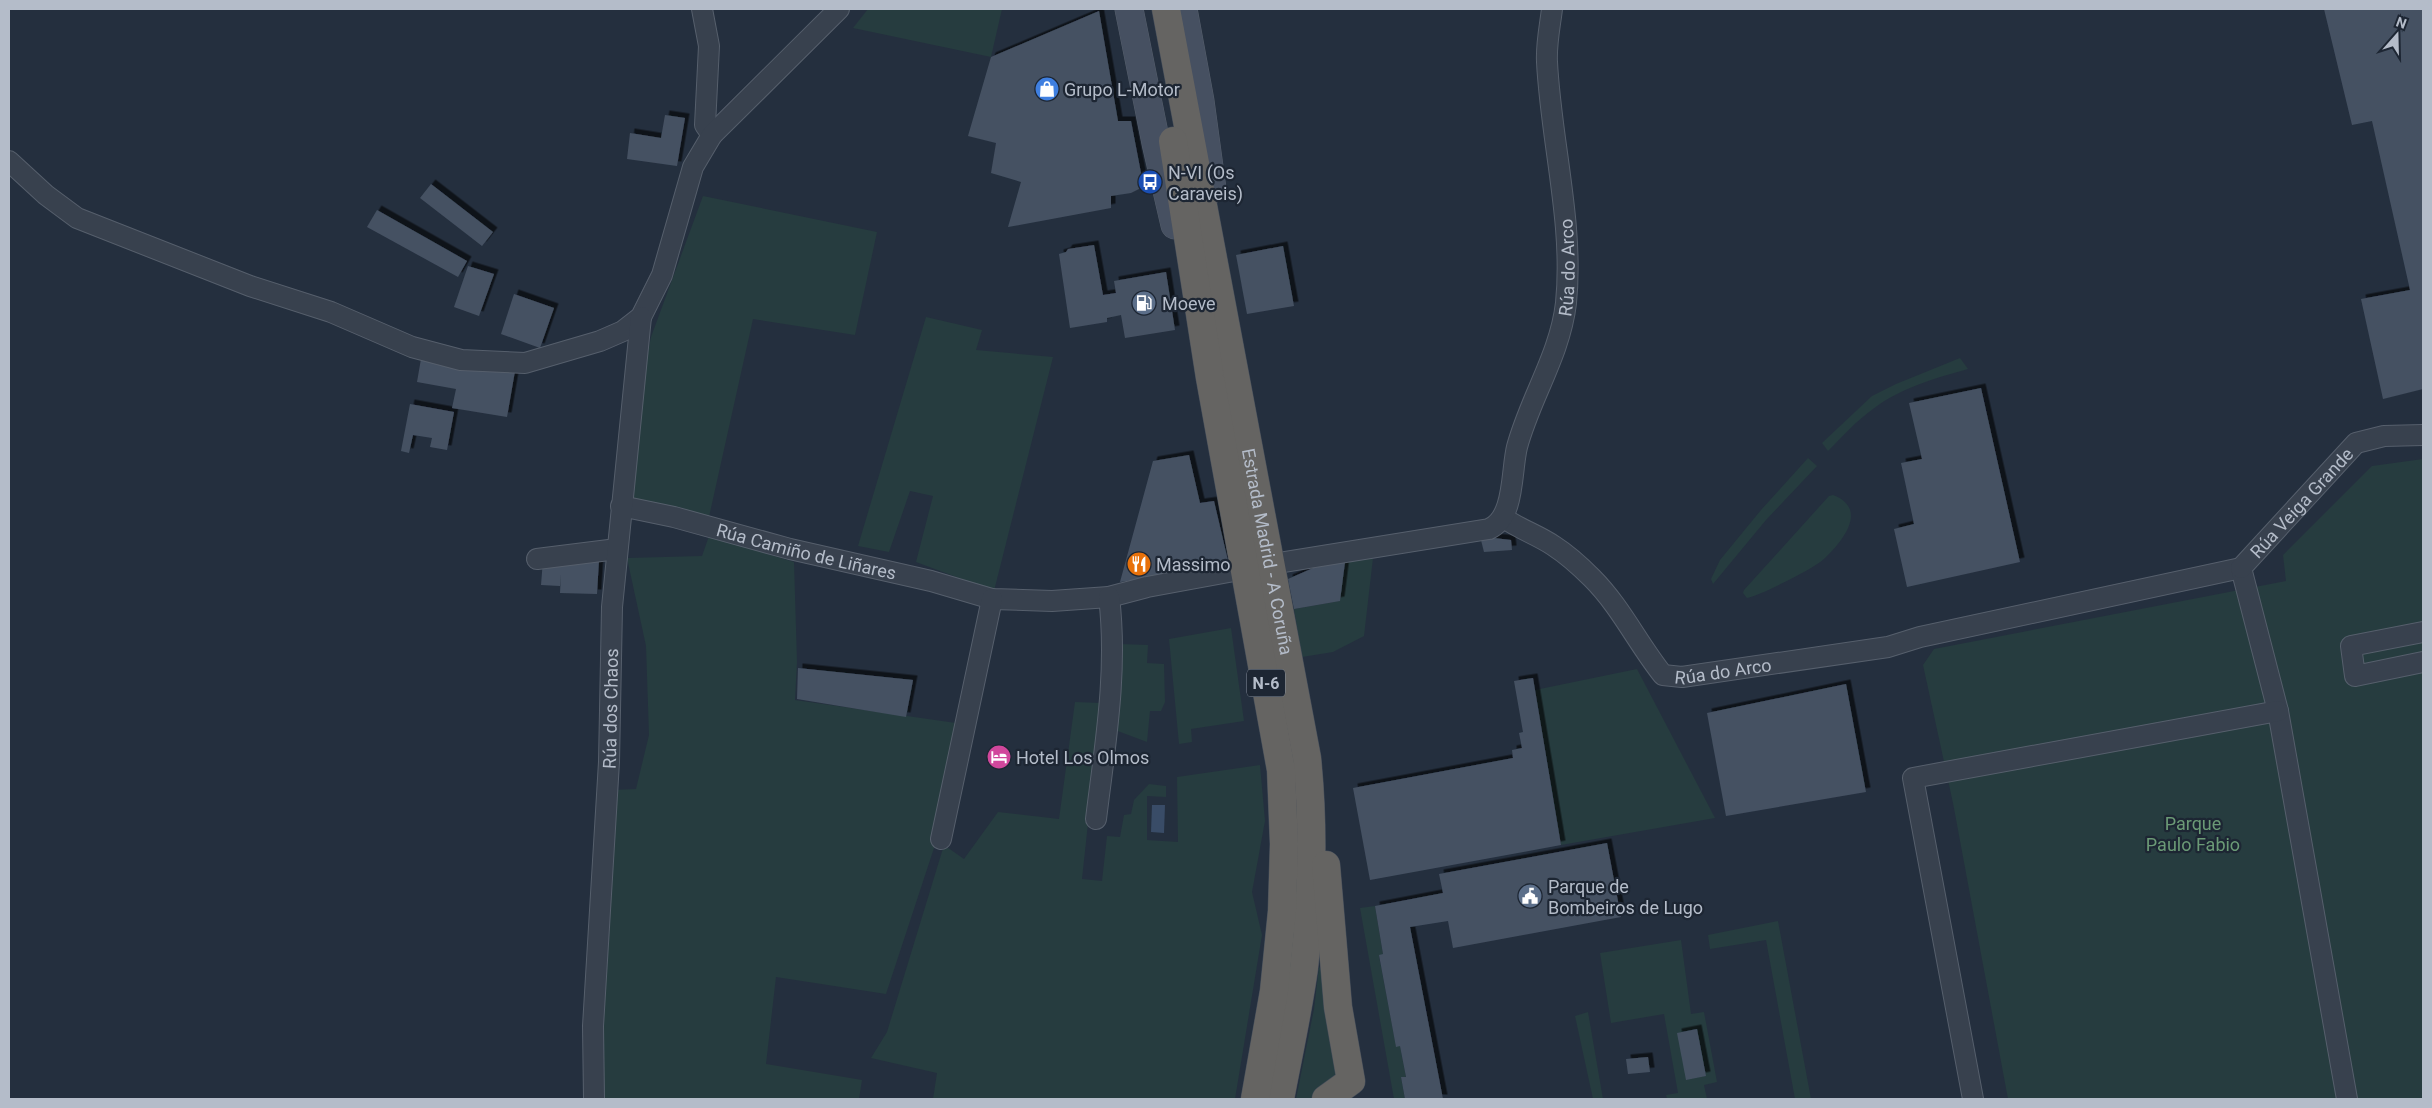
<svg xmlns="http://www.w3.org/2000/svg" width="2432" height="1108" font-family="Roboto,sans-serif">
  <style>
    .green { fill: #263c3f }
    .water { fill: #394c67 }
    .building { fill: #455162; filter: url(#shadow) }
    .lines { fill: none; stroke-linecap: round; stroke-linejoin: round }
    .minor-casing { stroke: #565f6c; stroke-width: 22 }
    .secondary-casing { stroke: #565f6c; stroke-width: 29 }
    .trunk-casing { stroke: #434c59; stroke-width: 29 }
    .minor { stroke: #38414e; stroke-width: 20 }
    .secondary { stroke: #465061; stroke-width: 28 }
    .trunk { stroke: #656462; stroke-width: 28 }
    .labels { text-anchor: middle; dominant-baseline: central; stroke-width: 4.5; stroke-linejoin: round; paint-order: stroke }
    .shield { fill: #1d2633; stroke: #878f9c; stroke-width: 1 }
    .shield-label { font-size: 16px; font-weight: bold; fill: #b4bcc9 }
    .poi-label { font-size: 18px; fill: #b4bcc9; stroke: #1d2633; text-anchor: start }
    .street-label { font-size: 18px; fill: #b4bcc9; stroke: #1d2633 }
    .park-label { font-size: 18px; fill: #6b9a76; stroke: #1d2633 }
  </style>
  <defs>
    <filter id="shadow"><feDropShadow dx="4.5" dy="-4.5" stdDeviation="0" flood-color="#0009"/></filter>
  </defs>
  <rect width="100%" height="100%" fill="#242f3e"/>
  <g class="green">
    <path d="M868 9H1002L991 57 853 28Z"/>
    <path d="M703 196 877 232 855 335 753 319 709 517 627 502 621 493 651 337Z"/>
    <path d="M926 317 982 330 976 350 1053 357 994 591 916 562 933 496 910 491 889 552 858 546Z"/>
    <path d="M1960 358 1968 369C1936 378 1900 388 1873 409 1856 421 1842 437 1828 451L1822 443 1872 396 1896 384Z"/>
    <path d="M1808 458 1817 466 1766 520 1713 584 1711 579 1720 560 1761 510Z"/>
    <path d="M2423 459V1099H2008L1953 803 1923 665 1934 649 2286 581 2283 555 2372 466Z"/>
    <path d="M1833 495C1870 509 1841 543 1824 559 1815 568 1759 596 1747 598L1743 593 1744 590 1829 496Z"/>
    <path d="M709 536 794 562 797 662 795 700 956 723 935 845 886 994 776 977 766 1064 862 1080 859 1099H602L601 1036 612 790 636 789 649 735 646 646 627 558 702 556Z"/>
    <path d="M1373 558 1364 636 1333 652 1302 657 1294 609 1339 601 1345 562Z"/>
    <path d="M1231 628 1244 721 1191 729 1192 742 1179 744 1169 639Z"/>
    <path d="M1118 644 1148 645 1147 663 1164 664 1165 702 1161 711H1150L1147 742 1115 730Z"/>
    <path d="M1637 669 1715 818 1561 845 1535 690Z"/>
    <path d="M1075 702 1101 703 1082 879 1102 881 1107 836 1120 837 1124 815 1131 814 1134 800 1149 784 1166 786V797L1147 796V840L1178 842 1177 777 1260 765 1265 821 1252 892 1262 935 1235 1099H933L937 1073 871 1058 887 1032 944 845 964 859 998 812 1059 819Z"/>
    <path d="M1375 906 1383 954 1379 956 1396 1046H1400L1406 1077H1401L1405 1099H1394L1360 908Z"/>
    <path d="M1778 921 1811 1099H1795L1766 940 1710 949 1708 935Z"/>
    <path d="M1681 940 1691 1014 1704 1012 1717 1082 1704 1085 1707 1099H1667L1666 1095 1678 1093 1664 1014 1611 1023 1600 953Z"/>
    <path d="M1319 967 1323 971 1337 1067 1336 1076 1318 1090 1310 1099H1296L1314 1009Z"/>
    <path d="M1588 1012 1603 1099H1593L1575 1016Z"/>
  </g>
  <path class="water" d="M1152 805H1165L1164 833 1151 832Z"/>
  <g class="building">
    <path d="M2324 9H2423V389L2383 399 2361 299 2410 290 2372 121 2352 125Z"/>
    <path d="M1099 11 1118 121H1131L1142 178 1139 189 1131 193 1111 196V208L1008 227 1021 182 991 173 996 143 968 136 991 57Z"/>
    <path d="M665 115 685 118 677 166 627 159 630 133 661 138Z"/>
    <path d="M431 184 493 232 482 246 420 198Z"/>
    <path d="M377 210 467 261 458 277 367 227Z"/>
    <path d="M1094 245 1103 295 1116 293 1114 281 1166 272 1175 330 1125 338 1121 315 1107 318V322L1070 328 1059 254 1066 252 1068 249Z"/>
    <path d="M1283 246 1294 306 1247 314 1236 255Z"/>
    <path d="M468 266 494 274 479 316 454 307Z"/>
    <path d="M514 294 554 308 540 348 501 334Z"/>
    <path d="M421 359 515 371 507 417 452 408 456 389 417 382Z"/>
    <path d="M1981 388 2020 562 1907 587 1894 529 1914 524 1901 463 1922 459 1909 403Z"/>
    <path d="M410 404 454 412 447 450 430 447 432 438 413 435 409 453 401 451Z"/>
    <path d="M1189 455 1200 503 1214 501 1229 565 1120 582 1153 461Z"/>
    <path d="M1494 538 1511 540 1512 550 1484 552 1481 540Z"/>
    <path d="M543 560H599L597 594 560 593 561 574 560 586 541 585Z"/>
    <path d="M1345 562 1340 601 1294 609 1288 579 1313 568Z"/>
    <path d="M798 668 913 680 906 717 797 699Z"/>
    <path d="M1533 678 1561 845 1370 880 1353 788 1513 758 1512 750 1522 748 1519 733 1523 732 1514 681Z"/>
    <path d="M1846 684 1866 792 1726 816 1707 713Z"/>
    <path d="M1607 843 1621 917 1453 948 1448 921 1410 927 1443 1099H1405L1401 1077H1406L1400 1046 1396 1047 1379 955 1383 954 1375 906 1443 893 1439 874Z"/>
    <path d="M1697 1029 1706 1076 1686 1080 1677 1033Z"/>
    <path d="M1648 1057 1650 1072 1628 1074 1626 1059Z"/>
  </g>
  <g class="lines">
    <defs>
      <g id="minor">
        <path d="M702 9 709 46 705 125 712 135"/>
        <path d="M9 161 46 195 77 218 250 286 331 312 412 347 461 360 525 363 600 341 623 331 641 317 662 275 693 167 712 135 839 9"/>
        <path id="s1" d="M621 506 674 517 790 549 931 581 992 599 1052 601 1109 597 1147 587 1245 569"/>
        <path id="s2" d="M1504 518C1519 529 1538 535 1554 546 1568 555 1581 567 1592 578 1621 607 1638 644 1663 675L1682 677 1888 647 1920 637 2241 568"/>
        <path d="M537 559 617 549"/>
        <path id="s3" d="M1272 564 1489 529C1515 518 1511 471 1517 447 1530 398 1560 355 1566 303 1574 223 1551 142 1547 62 1546 44 1550 26 1552 9"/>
        <path d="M2241 568 2278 711 2347 1099"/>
        <path id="s4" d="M2241 568 2356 443 2384 436 2423 435"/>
        <path d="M2423 632 2351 646 2355 676 2423 662"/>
        <path d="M1096 819C1105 745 1118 671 1109 597"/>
        <path d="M941 839 992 599"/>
        <path id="s5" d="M594 1099 593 1026 609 762 612 607 641 317"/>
        <path d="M1973 1099 1913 778 2278 711"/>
      </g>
      <g id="secondary">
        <path d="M1129 9 1156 143 1175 225"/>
        <path d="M1183 9 1200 101 1212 189"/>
      </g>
      <g id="trunk">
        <path id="s6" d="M1166 9 1307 758C1314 827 1312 899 1304 968 1298 1012 1288 1056 1280 1099"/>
        <path d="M1173 141 1210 378 1281 770 1284 844 1282 911 1274 991 1255 1099"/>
        <path d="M1326 865 1338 1007 1351 1081 1326 1099"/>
      </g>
    </defs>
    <use href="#minor" class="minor-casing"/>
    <use href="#secondary" class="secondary-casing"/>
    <use href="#trunk" class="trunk-casing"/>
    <use href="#minor" class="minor"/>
    <use href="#secondary" class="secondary"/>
    <use href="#trunk" class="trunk"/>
  </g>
  <defs>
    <symbol id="shop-disc" viewBox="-11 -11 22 22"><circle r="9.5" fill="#3f7fe0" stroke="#1d2633"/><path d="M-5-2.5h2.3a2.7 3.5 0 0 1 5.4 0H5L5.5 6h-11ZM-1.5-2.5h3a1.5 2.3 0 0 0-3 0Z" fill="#fff"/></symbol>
    <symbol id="bus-disc" viewBox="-11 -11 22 22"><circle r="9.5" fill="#1a4fb4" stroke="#1d2633"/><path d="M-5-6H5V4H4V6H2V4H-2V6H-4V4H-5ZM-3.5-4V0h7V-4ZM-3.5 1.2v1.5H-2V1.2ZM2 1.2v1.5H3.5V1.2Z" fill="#fff"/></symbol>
    <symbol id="fuel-disc" viewBox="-11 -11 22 22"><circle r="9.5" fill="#5c6f8a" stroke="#1d2633"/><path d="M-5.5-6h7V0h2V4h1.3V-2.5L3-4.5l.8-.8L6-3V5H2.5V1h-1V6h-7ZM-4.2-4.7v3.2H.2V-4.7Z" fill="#fff"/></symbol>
    <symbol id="restaurant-disc" viewBox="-11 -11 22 22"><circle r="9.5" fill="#e8710a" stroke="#1d2633"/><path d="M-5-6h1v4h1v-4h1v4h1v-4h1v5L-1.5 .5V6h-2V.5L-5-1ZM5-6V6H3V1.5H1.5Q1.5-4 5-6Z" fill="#fff"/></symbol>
    <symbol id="hotel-disc" viewBox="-11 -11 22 22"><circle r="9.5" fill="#d1479c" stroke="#1d2633"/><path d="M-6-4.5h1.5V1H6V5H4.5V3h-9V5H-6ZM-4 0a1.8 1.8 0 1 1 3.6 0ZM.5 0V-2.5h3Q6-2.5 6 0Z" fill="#fff"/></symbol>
    <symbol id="civic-disc" viewBox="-11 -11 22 22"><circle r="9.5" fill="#5c6f8a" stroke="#1d2633"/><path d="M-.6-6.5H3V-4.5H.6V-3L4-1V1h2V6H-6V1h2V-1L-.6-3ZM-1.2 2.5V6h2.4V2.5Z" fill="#fff"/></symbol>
  </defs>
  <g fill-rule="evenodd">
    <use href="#shop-disc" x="1033" y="75" width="28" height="28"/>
    <use href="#bus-disc" x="1136" y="168" width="28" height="28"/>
    <use href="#fuel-disc" x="1130" y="289" width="28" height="28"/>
    <use href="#restaurant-disc" x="1125" y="550" width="28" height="28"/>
    <use href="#hotel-disc" x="985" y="743" width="28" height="28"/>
    <use href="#civic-disc" x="1516" y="882" width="28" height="28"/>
  </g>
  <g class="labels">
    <rect class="shield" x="1247" y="669.5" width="38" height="27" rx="4"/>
    <g class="shield-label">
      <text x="1266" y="683">N-6</text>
    </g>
    <g class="poi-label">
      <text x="1064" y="89">Grupo L-Motor</text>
      <text x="1168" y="172">N-VI (Os<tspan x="1168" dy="21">Caraveis)</tspan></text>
      <text x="1162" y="303">Moeve</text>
      <text x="1156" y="564">Massimo</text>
      <text x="1016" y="757">Hotel Los Olmos</text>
      <text x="1548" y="886">Parque de<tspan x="1548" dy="21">Bombeiros de Lugo</tspan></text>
    </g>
    <g class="street-label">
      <text stroke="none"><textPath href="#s3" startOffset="498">Rúa do Arco</textPath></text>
      <text stroke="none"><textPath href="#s4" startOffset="89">Rúa Veiga Grande</textPath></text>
      <text stroke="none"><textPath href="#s1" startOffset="191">Rúa Camiño de Liñares</textPath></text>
      <text stroke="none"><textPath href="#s6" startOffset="552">Estrada Madrid - A Coruña</textPath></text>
      <text stroke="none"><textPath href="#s2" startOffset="288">Rúa do Arco</textPath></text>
      <text stroke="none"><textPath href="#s5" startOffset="391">Rúa dos Chaos</textPath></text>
    </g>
    <g class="park-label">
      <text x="2193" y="823">Parque<tspan x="2193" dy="21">Paulo Fabio</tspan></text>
    </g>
  </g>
  <rect width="2432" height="1108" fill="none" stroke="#b4bcc9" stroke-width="20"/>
  <g transform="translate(2397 35) rotate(20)" stroke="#1d2633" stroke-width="4" paint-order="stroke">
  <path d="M0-4L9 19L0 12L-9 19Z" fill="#b4bcc9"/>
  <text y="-8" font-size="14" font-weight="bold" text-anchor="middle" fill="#b4bcc9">N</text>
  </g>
</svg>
